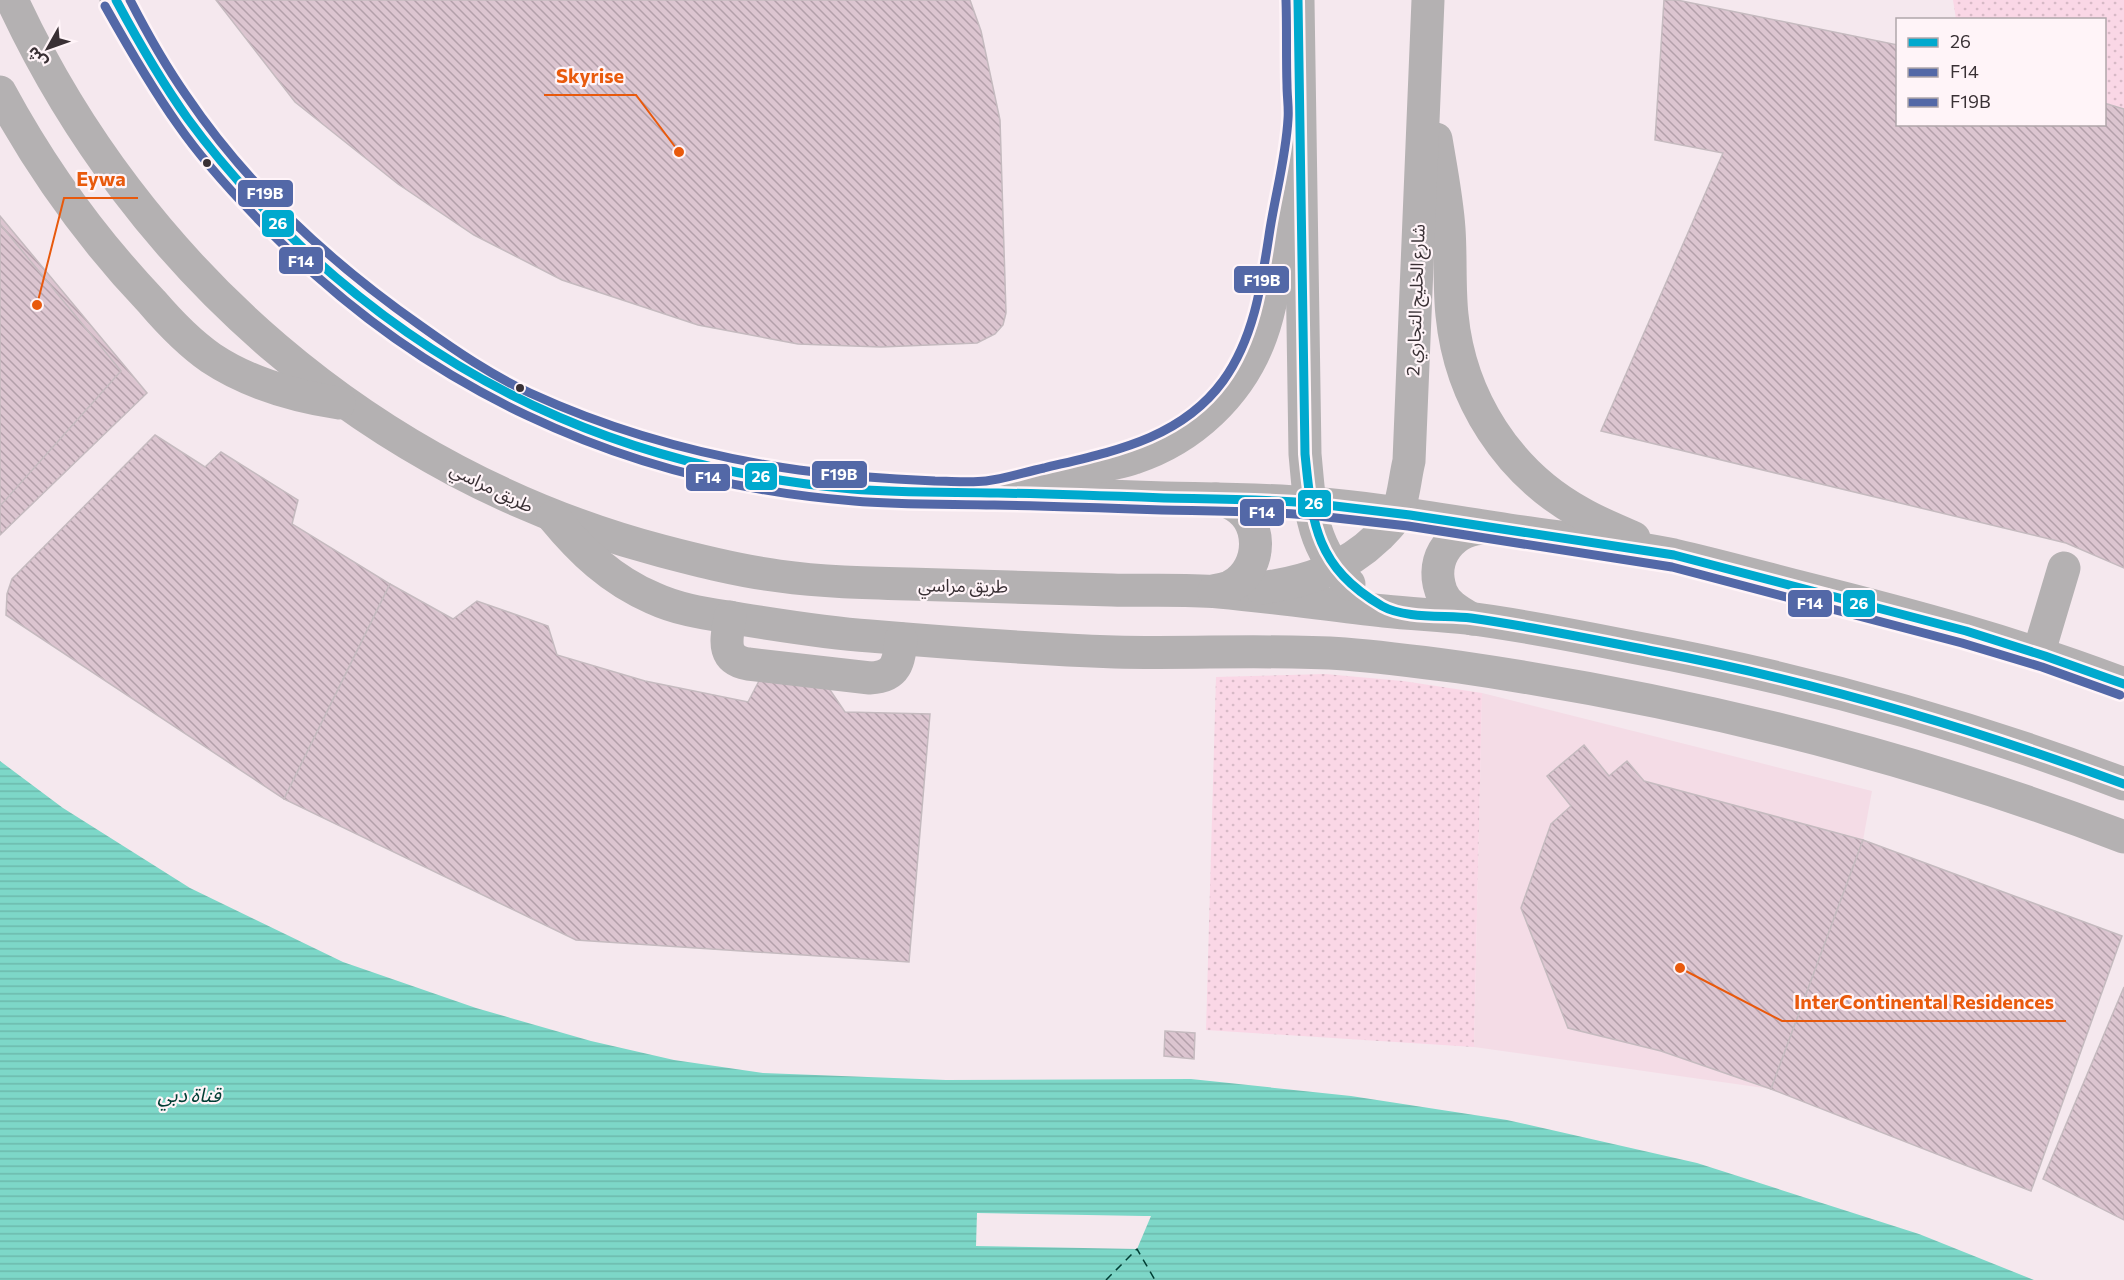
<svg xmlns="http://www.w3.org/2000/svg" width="2124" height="1280" font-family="Commissioner,'Noto Sans Arabic',sans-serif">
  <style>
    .built { fill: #f4dce6 }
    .park { fill: url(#park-dots) }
    .water { fill: url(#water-rules) }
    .pier { fill: #f5e8ee }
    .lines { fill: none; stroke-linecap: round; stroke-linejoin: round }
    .ferry { stroke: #003e34; stroke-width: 1.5; stroke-dasharray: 8 6; stroke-linecap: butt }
    .building { fill: url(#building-back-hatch); stroke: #c5babf; stroke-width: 1.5 }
    .minor { stroke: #b4b1b2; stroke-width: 33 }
    .bus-1-casing { stroke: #fff4f8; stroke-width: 14 }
    .bus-2-casing { stroke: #fff4f8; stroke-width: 14 }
    .bus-3-casing { stroke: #fff4f8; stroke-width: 14 }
    .bus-1 { stroke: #00a9ce; stroke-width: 9 }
    .bus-2 { stroke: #5368a7; stroke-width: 9 }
    .bus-3 { stroke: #5368a7; stroke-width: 9 }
    .bus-dot { fill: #393034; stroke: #fff4f8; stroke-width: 2 }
    .labels { text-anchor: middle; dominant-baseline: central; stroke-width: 4.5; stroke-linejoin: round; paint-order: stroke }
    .street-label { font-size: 18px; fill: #393034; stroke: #fff4f8 }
    .water-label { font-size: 20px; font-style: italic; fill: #003e34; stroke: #fff4f8 }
    .leader { fill: none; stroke: #e8590c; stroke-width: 2 }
    .callout-dot { fill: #e8590c; stroke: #fff4f8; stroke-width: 2 }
    .callout-label { font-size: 20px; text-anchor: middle; font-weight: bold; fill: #e8590c; stroke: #fff4f8; stroke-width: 4.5; stroke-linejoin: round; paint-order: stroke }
    .line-badge { stroke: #fff4f8; stroke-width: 2 }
    .badge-label { font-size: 16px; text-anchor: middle; font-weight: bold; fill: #fff }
  </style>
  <defs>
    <pattern id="park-dots" width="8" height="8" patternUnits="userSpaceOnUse" patternTransform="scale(1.5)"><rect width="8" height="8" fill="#fad7e6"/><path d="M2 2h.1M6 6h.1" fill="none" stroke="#d7b9c6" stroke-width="1.8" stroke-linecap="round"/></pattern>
    <pattern id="water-rules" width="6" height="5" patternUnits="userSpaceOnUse" patternTransform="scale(1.5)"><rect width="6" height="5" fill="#7dd7c8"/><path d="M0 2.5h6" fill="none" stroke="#6db9ac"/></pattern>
    <pattern id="building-back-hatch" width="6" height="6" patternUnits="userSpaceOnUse" patternTransform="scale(1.5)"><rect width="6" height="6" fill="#dcc5d0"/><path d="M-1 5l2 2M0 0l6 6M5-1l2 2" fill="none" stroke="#b3a0aa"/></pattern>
  </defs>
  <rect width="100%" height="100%" fill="#f5e8ee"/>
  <path class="built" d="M1482 693 1872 791 1863 840 1771 1089 1474 1047Z"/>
  <g class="park">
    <path d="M1953 0H2124V109L2105 103 2104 20 1956 19Z"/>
    <path d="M1325 674 1403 681 1482 693 1474 1047 1206 1030 1216 677Z"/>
  </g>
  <path class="water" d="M0 761 63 808 190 888 343 962 476 1008 591 1041 674 1060 763 1073 946 1080 1191 1079 1351 1096 1507 1120 1697 1163 1919 1234 2034 1280H0Z"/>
  <path class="pier" d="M977 1213 1144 1216H1151L1137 1249 976 1246Z"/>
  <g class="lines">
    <path class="ferry" d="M1106 1280 1137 1249 1155 1280"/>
  </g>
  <g class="building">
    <path d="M216 0H970L981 31 1000 120 1006 313 1003 325 995 334 977 343 881 347 798 344 698 325 562 280 474 235 398 184 295 102Z"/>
    <path d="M1664 0H1677L1898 45V124H2104V103L2124 109V568L2066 543 1601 431 1723 153 1655 140Z"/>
    <path d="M0 216 147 393 0 535Z"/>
    <path d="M0 224 121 371 0 506Z"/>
    <path d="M155 435 205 467 221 452 298 500 292 524 390 584 284 799 6 615 7 594 12 579Z"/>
    <path d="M390 584 453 619 477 601 548 626 557 655 645 681 748 702 760 679 828 687 845 712 930 714 909 962 576 940 284 799Z"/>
    <path d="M1584 745 1609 776 1627 761 1644 781 1863 840 1771 1089 1661 1051 1568 1028 1521 908 1551 824 1571 806 1547 776Z"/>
    <path d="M1863 840 2122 936 2031 1191 1771 1089Z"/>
    <path d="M2124 987V1220L2043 1179Z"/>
    <path d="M1165 1031 1195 1033 1194 1059 1164 1056Z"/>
  </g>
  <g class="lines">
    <g class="minor">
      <path d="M12 0C137 270 374 475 662 551 700 561 739 571 779 576 822 582 866 583 909 584 977 586 1044 588 1112 590 1147 591 1183 589 1219 592 1274 597 1329 605 1384 611 1412 614 1440 615 1467 618 1522 625 1577 636 1632 647 1799 678 1964 723 2124 784"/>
      <path d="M116 0C196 165 355 321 521 401 622 450 742 479 853 489 898 492 942 492 987 493 1046 494 1106 496 1165 498 1214 499 1262 499 1310 503 1377 508 1443 520 1509 530 1564 538 1620 544 1674 555 1718 565 1761 577 1804 588 1912 615 2020 644 2124 684"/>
      <path d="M1298 0 1305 454C1310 506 1310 545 1349 584"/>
      <path d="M0 92C41 168 93 240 152 302 170 323 188 342 211 358 250 384 294 396 339 403"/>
      <path d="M1436 139C1441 169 1447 199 1449 229 1451 258 1449 287 1452 315 1460 398 1508 473 1581 513 1598 523 1617 530 1634 538"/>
      <path d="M1032 483C1056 477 1080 471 1103 466 1114 463 1124 462 1134 458 1192 439 1240 394 1261 336 1275 298 1279 247 1286 206"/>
      <path d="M553 517C581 551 611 580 653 598 681 611 710 614 740 619 783 626 826 633 870 636 952 643 1033 649 1115 652 1192 654 1268 649 1345 654 1382 657 1421 662 1459 667 1685 700 1910 755 2124 837"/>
      <path d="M1261 588C1306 582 1345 569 1378 537 1385 530 1395 521 1398 511 1404 496 1405 477 1409 461L1428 0"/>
      <path d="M1214 591C1220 589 1228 589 1233 585 1263 567 1264 519 1230 503 1226 501 1221 501 1216 499"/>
      <path d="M730 617C727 638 720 659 748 664L870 678C897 677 899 662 901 639"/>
      <path d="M1472 619C1460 612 1446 605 1441 591 1429 557 1453 528 1487 528"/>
      <path d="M2038 655 2064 568"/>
    </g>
    <defs>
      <g id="bus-1">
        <path d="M116 0C138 41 161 81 188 119 223 167 265 212 308 253 465 396 641 470 852 489 900 493 949 492 998 493 1053 494 1109 496 1164 498 1213 499 1261 499 1310 503L1410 515 1674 555 1966 631 2045 656 2124 684"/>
        <path d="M1298 0 1305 454C1312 525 1316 567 1382 606 1405 619 1445 615 1471 618 1534 627 1596 640 1658 652 1817 682 1972 728 2124 784"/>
      </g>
      <path id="bus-2" d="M105 6C128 47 151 87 178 125 201 158 228 188 255 216 414 386 622 483 854 501 900 505 947 504 994 505 1050 506 1106 508 1162 510 1211 511 1260 511 1309 515L1408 526 1672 567 1962 643 2042 667 2120 695"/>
      <path id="bus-3" d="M130 0C147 33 165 65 186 95 248 187 331 263 421 326 456 351 491 375 530 393 615 432 707 457 799 470 844 476 889 479 935 481 951 481 969 483 986 481 1005 479 1025 472 1044 468 1110 452 1180 440 1223 381 1255 337 1262 281 1270 229 1276 192 1286 156 1288 119 1289 108 1287 97 1287 85 1286 57 1287 29 1286 0"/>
    </defs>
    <use href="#bus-1" class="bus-1-casing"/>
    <use href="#bus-2" class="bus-2-casing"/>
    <use href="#bus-3" class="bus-3-casing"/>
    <use href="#bus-1" class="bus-1"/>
    <use href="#bus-2" class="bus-2"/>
    <use href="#bus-3" class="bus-3"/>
  </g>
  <g class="bus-dot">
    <circle cx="207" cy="163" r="5"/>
    <circle cx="520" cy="388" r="5"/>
  </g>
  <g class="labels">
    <g class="street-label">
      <text transform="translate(1415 300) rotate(-88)">شارع الخليج التجاري 2</text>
      <text transform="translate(492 487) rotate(26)">طريق مراسي</text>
      <text transform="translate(963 585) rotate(1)">طريق مراسي</text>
    </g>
    <g class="water-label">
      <text x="189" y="1094">قناة دبي</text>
    </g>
  </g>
  <path class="leader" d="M679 152L636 95H544M37 305L64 198H138M1680 968L1782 1021H2066"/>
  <g class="callout-dot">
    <circle cx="679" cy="152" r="6"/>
    <circle cx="37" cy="305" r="6"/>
    <circle cx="1680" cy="968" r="6"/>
  </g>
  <g class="callout-label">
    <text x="590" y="83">Skyrise</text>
    <text x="101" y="186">Eywa</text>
    <text x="1924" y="1009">InterContinental Residences</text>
  </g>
  <g class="line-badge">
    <rect x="237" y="179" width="57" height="29" rx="6" fill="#5368a7"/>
    <rect x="261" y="209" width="34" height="29" rx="6" fill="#00a9ce"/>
    <rect x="278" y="246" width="46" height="29" rx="6" fill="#5368a7"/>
    <rect x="1233" y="265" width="57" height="29" rx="6" fill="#5368a7"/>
    <rect x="811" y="460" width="57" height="29" rx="6" fill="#5368a7"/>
    <rect x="744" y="462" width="34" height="29" rx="6" fill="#00a9ce"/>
    <rect x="685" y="463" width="46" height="29" rx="6" fill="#5368a7"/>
    <rect x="1297" y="489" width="35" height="29" rx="6" fill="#00a9ce"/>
    <rect x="1239" y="498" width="46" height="29" rx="6" fill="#5368a7"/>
    <rect x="1842" y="589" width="34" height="29" rx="6" fill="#00a9ce"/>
    <rect x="1787" y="589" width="46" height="29" rx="6" fill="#5368a7"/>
  </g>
  <g class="badge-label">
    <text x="265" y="199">F19B</text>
    <text x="278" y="229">26</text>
    <text x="301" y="267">F14</text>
    <text x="1262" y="286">F19B</text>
    <text x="839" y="480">F19B</text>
    <text x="761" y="482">26</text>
    <text x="708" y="483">F14</text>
    <text x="1314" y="509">26</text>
    <text x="1262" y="518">F14</text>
    <text x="1859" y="609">26</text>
    <text x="1810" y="609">F14</text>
  </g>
  <rect x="1896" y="18" width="210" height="108" fill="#fff4f8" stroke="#b0a6aa" stroke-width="1.5"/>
  <rect x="1908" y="38" width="30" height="9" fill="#00a9ce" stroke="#b0a6aa" stroke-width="1.5"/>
  <text x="1950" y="48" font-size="18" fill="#393034">26</text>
  <rect x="1908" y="68" width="30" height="9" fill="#5368a7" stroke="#b0a6aa" stroke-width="1.5"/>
  <text x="1950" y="78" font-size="18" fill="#393034">F14</text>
  <rect x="1908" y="98" width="30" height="9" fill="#5368a7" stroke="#b0a6aa" stroke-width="1.5"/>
  <text x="1950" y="108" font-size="18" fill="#393034">F19B</text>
  <g transform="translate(48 48) rotate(230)" stroke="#fff4f8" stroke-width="4.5" paint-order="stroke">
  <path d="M0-4.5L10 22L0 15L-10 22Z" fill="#393034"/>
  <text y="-9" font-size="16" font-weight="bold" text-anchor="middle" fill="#393034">ش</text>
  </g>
</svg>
